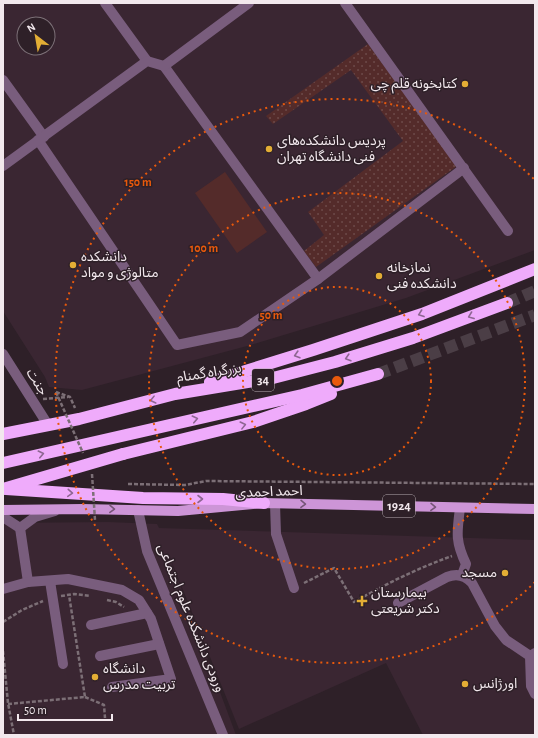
<svg xmlns="http://www.w3.org/2000/svg" width="538" height="738" font-family="'Alegreya Sans','Noto Sans Arabic',sans-serif">
  <style>
    .built { fill: #3a2632; fill-rule: evenodd }
    .park { fill: url(#park-dots) }
    .pitch { fill: #542b2a }
    .lines { fill: none; stroke-linecap: round; stroke-linejoin: round }
    .highway-tunnel { stroke: #4b3e46; stroke-width: 12; stroke-dasharray: 12 6; stroke-linecap: butt }
    .path { stroke: #7c6f76; stroke-width: 2.5; stroke-dasharray: 4 2; stroke-linecap: butt }
    .minor { stroke: #795d7d; stroke-width: 10 }
    .major { stroke: #cd95d7; stroke-width: 10 }
    .highway { stroke: #efabfb; stroke-width: 12 }
    .path-bridge { stroke: #7c6f76; stroke-width: 2.5; stroke-dasharray: 4 2; stroke-linecap: butt }
    .highway-bridge { stroke: #efabfb; stroke-width: 12 }
    .oneway { stroke: #8e6692 }
    .oneway2 { stroke: #765577 }
    .ring { fill: none; stroke: #e8590c; stroke-width: 2; stroke-dasharray: 2 4 }
    .poi-dot { fill: #e3ae35; stroke: #2e2028; stroke-width: 1.5 }
    .labels { text-anchor: middle; dominant-baseline: central; stroke-width: 3; stroke-linejoin: round; paint-order: stroke }
    .shield { fill: #2e2028; stroke: #b7acb2; stroke-width: 1 }
    .shield-label { font-size: 13px; font-weight: bold; fill: #f2e8ed }
    .poi-label { font-size: 14px; fill: #f2e8ed; stroke: #2e2028; text-anchor: start }
    .street-label { font-size: 14px; fill: #f2e8ed; stroke: #2e2028 }
    .centre { fill: #e8590c; stroke: #2e2028; stroke-width: 2 }
    .ring-label { font-size: 12px; text-anchor: middle; font-weight: bold; fill: #e8590c; stroke: #2e2028; stroke-width: 3; stroke-linejoin: round; paint-order: stroke }
  </style>
  <defs>
    <pattern id="park-dots" width="8" height="8" patternUnits="userSpaceOnUse"><rect width="8" height="8" fill="#542b2a"/><path d="M2 2h.1M6 6h.1" fill="none" stroke="#6d4a49" stroke-width="1.8" stroke-linecap="round"/></pattern>
  </defs>
  <rect width="100%" height="100%" fill="#2e2028"/>
  <g class="built">
    <path d="M3 3H535V250L406 298 247 346 82 390 49 387 45 377 3 311ZM24 24H48V48H24Z"/>
    <path d="M108 522 157 524 159 528 535 540V735H423L386 663 239 729 167 550 236 735H3V523Z"/>
  </g>
  <path class="park" d="M368 44 457 166 316 267 304 251 324 235 308 212 403 141 351 70 273 124 266 116Z"/>
  <path class="pitch" d="M225 172 267 232 237 253 195 193Z"/>
  <g class="lines">
    <g class="highway-tunnel">
      <path d="M507 303 535 291"/>
      <path d="M378 374 535 315"/>
    </g>
    <g class="path">
      <path d="M56 392 70 397 75 408"/>
      <path d="M43 399 68 397"/>
      <path d="M128 484 185 485 206 481 535 484"/>
      <path d="M304 583 334 568 354 602C386 584 418 568 452 556"/>
      <path d="M61 596 74 594 90 596"/>
      <path d="M107 600 116 602 124 607"/>
      <path d="M3 622 22 610 43 601"/>
      <path d="M3 651 8 703 14 735"/>
      <path d="M85 697 104 705 105 718"/>
      <path d="M8 704 85 697 69 595"/>
    </g>
    <g class="minor">
      <path d="M105 3 147 61"/>
      <path d="M345 3 508 231"/>
      <path d="M164 66 318 279"/>
      <path d="M3 80 44 137"/>
      <path d="M38 140 177 345 240 332 318 279 464 168"/>
      <path d="M3 166 147 61 164 66 249 3"/>
      <path d="M3 354 48 425"/>
      <path d="M275 504 276 534 294 588"/>
      <path d="M460 508C457 532 455 541 466 564L462 575"/>
      <path d="M138 510 147 551 223 735"/>
      <path d="M3 517 20 528"/>
      <path d="M20 528 28 582"/>
      <path d="M20 528 35 517 55 511"/>
      <path d="M50 581 63 664"/>
      <path d="M3 589 28 582 68 579 122 590 139 600 151 619 171 679 112 687"/>
      <path d="M398 603 447 577C457 573 465 575 472 583L495 626 506 640 530 656"/>
      <path d="M91 625 147 613"/>
      <path d="M535 653 530 656 531 686 535 694"/>
      <path d="M100 656 159 644"/>
    </g>
    <path class="major" d="M3 510 82 509 178 511 264 503 535 509"/>
    <g class="highway">
      <path d="M210 382 313 350 422 314 535 269"/>
      <path d="M3 434 79 419 175 394 273 378 335 362 413 338 507 303"/>
      <path d="M123 454 253 422 306 404 331 394"/>
      <path d="M3 463 302 395 378 374"/>
      <path d="M6 489 143 498 223 499 264 503"/>
    </g>
    <g class="path-bridge">
      <path d="M56 392 83 453"/>
      <path d="M92 474 95 520"/>
    </g>
    <path class="highway-bridge" d="M3 489 123 454"/>
  </g>
  <defs><path id="oneway-chevron" d="M-2-3.5L2.5 0L-2 3.5" fill="none" stroke-width="1.6" stroke-linecap="round" stroke-linejoin="round"/></defs>
  <g class="oneway">
    <use href="#oneway-chevron" transform="translate(421 314) rotate(160)"/>
    <use href="#oneway-chevron" transform="translate(471 316) rotate(159)"/>
    <use href="#oneway-chevron" transform="translate(297 355) rotate(163)"/>
    <use href="#oneway-chevron" transform="translate(348 358) rotate(163)"/>
    <use href="#oneway-chevron" transform="translate(153 400) rotate(166)"/>
    <use href="#oneway-chevron" transform="translate(195 419) rotate(-13)"/>
    <use href="#oneway-chevron" transform="translate(243 425) rotate(-14)"/>
    <use href="#oneway-chevron" transform="translate(41 454) rotate(-13)"/>
    <use href="#oneway-chevron" transform="translate(70 493) rotate(4)"/>
    <use href="#oneway-chevron" transform="translate(200 499)"/>
  </g>
  <g class="oneway2">
    <use href="#oneway-chevron" transform="translate(303 504) rotate(1)"/>
    <use href="#oneway-chevron" transform="translate(433 507) rotate(1)"/>
    <use href="#oneway-chevron" transform="translate(112 509) rotate(1)"/>
  </g>
  <g class="ring">
    <circle cx="337" cy="381" r="94"/>
    <circle cx="337" cy="381" r="188"/>
    <path d="M535 582A282 282 0 1 1 535 180"/>
  </g>
  <g class="poi-dot">
    <circle cx="465" cy="84" r="4"/>
    <circle cx="269" cy="149" r="4"/>
    <circle cx="73" cy="265" r="4"/>
    <circle cx="379" cy="276" r="4"/>
    <circle cx="505" cy="573" r="4"/>
    <path d="M360 595h4v4h4v4h-4v4h-4v-4h-4v-4h4z"/>
    <circle cx="95" cy="677" r="4"/>
    <circle cx="465" cy="684" r="4"/>
  </g>
  <g class="labels">
    <g class="shield">
      <rect x="252" y="369" width="22" height="22" rx="3"/>
      <rect x="383" y="495" width="32" height="22" rx="3"/>
    </g>
    <g class="shield-label">
      <text x="263" y="380">34</text>
      <text x="399" y="506">1924</text>
    </g>
    <g class="poi-label">
      <text x="457" y="84" text-anchor="end">کتابخونه قلم چی</text>
      <text x="277" y="141">پردیس دانشکده‌های<tspan x="277" dy="16">فنی دانشگاه تهران</tspan></text>
      <text x="81" y="257">دانشکده<tspan x="81" dy="16">متالوژی و مواد</tspan></text>
      <text x="387" y="268">نمازخانه<tspan x="387" dy="16">دانشکده فنی</tspan></text>
      <text x="497" y="573" text-anchor="end">مسجد</text>
      <text x="371" y="593">بیمارستان<tspan x="371" dy="16">دکتر شریعتی</tspan></text>
      <text x="103" y="669">دانشگاه<tspan x="103" dy="16">تربیت مدرس</tspan></text>
      <text x="473" y="684">اورژانس</text>
    </g>
    <g class="street-label">
      <text transform="translate(209 373) rotate(-9)">بزرگراه گمنام</text>
      <text transform="translate(37 382) rotate(58)">جنت</text>
      <text transform="translate(269 492) rotate(-2)">احمد احمدی</text>
      <text transform="translate(191 618) rotate(68)">ورودی دانشکده علوم اجتماعی</text>
    </g>
  </g>
  <circle cx="337" cy="381" r="6" class="centre"/>
  <g class="ring-label">
    <text x="138" y="186">150 m</text>
    <text x="204" y="252">100 m</text>
    <text x="271" y="319">50 m</text>
  </g>
  <rect width="538" height="738" fill="none" stroke="#f2e8ed" stroke-width="8"/>
  <g transform="translate(36 36) rotate(329)"><circle r="19" fill="#2e2028" stroke="#7c7077"/>
  <path d="M0-3L7 15L0 10L-7 15Z" fill="#e3ae35"/>
  <text y="-6" font-size="11" font-weight="bold" text-anchor="middle" fill="#f2e8ed">N</text>
  </g>
  <path d="M18 714v6h94v-6" fill="none" stroke="#f2e8ed" stroke-width="2"/>
  <text x="24" y="714" font-size="12" fill="#f2e8ed" stroke="#2e2028" stroke-width="3" paint-order="stroke">50 m</text>
</svg>
